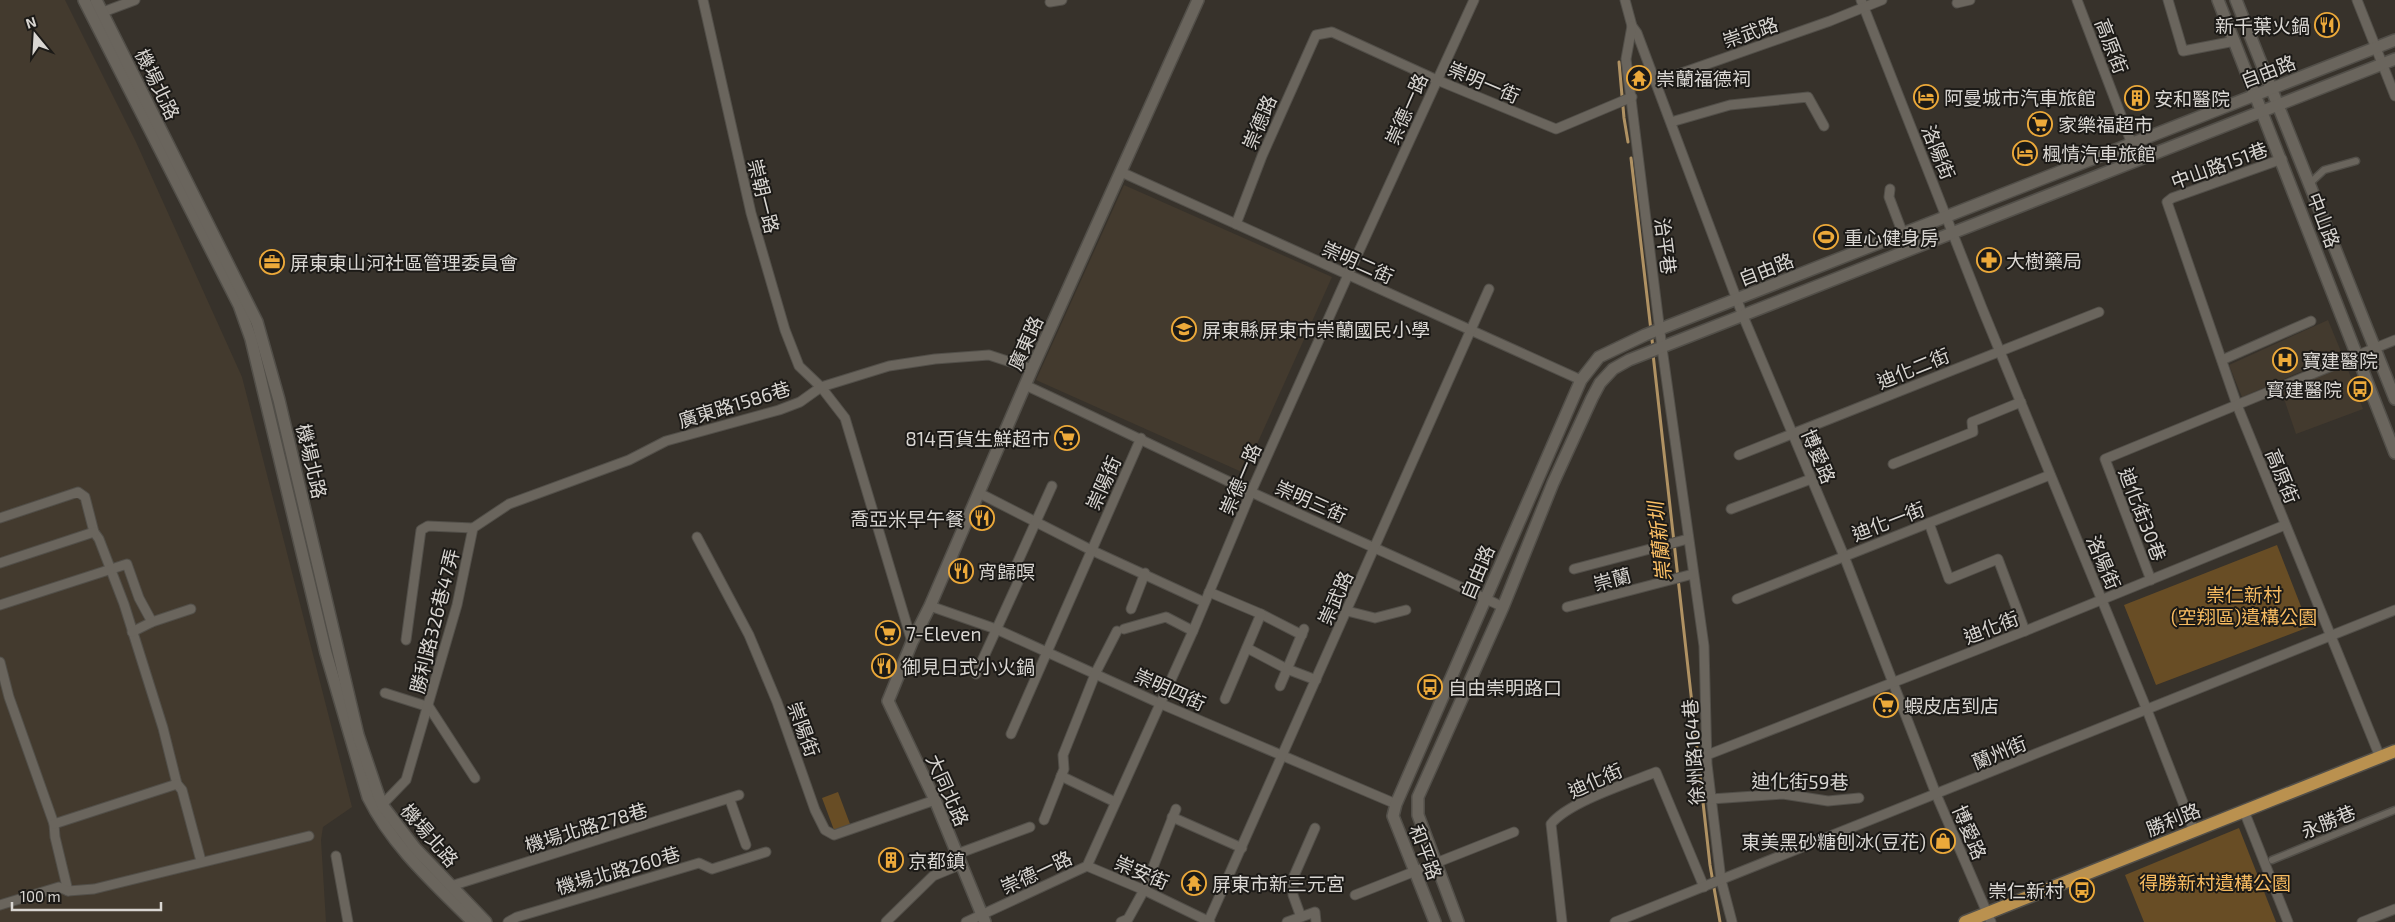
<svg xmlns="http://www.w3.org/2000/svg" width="2395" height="922" font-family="'Exo 2','Noto Sans TC',sans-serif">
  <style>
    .built { fill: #433a2e }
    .green { fill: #684d25 }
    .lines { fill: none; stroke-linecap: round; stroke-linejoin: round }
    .stream { stroke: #b09263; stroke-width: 3 }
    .pedestrian-casing { stroke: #524f49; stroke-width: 9 }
    .minor-casing { stroke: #524f49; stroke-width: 11 }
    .tertiary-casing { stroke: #524f49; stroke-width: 14 }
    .primary-casing { stroke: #524f49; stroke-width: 15 }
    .pedestrian { stroke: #6a655d; stroke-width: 6 }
    .minor { stroke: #6a655d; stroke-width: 9 }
    .tertiary { stroke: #6a655d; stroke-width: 11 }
    .primary { stroke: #ba914f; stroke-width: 12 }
    .labels { text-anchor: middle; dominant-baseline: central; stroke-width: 4; stroke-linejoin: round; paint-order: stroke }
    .poi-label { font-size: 19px; fill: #d9d6d2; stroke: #1c1a17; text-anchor: start }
    .street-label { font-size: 19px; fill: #d9d6d2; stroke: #1c1a17 }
    .park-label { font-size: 19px; fill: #f7bb60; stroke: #1c1a17 }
    .water-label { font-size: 20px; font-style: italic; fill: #fdc166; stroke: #1c1a17 }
  </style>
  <rect width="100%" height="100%" fill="#37322b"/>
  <g class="built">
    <path d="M0 0H65L136 142 242 377 352 807 323 827 321 840 326 922H0Z"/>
    <path d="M1124 185 1332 277 1244 473 1036 380Z"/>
    <path d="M2328 320 2342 354 2242 397 2229 365Z"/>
    <path d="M2345 362 2363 409 2296 434 2281 390Z"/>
  </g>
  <g class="green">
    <path d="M2277 545 2309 627 2156 685 2124 605Z"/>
    <path d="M838 792 850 824 834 830 822 798Z"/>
    <path d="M2239 828 2276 922H2144L2125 875Z"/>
  </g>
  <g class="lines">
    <g class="stream">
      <path d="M1619 62 1624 118 1628 142"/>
      <path d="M1631 158 1653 348"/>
      <path d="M1653 354 1710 865 1720 922"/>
    </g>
    <defs>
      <g id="pedestrian">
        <path d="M2309 184 2324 170 2356 161"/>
        <path d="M2272 860 2395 810"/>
      </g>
      <g id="minor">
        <path d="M703 0 751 213 785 330 799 366 821 387 845 418 912 642"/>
        <path d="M1625 0 1632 26 1637 33 1743 316 1844 556 1936 794 1991 922"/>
        <path d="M1861 0 1982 308 2147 710 2194 831"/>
        <path d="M2077 0 2138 160"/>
        <path d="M2168 0 2183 51 2235 41"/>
        <path d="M2357 0 2395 96"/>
        <path d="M1050 2 1062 0"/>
        <path d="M1957 3 1970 0"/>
        <path d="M103 12 135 0"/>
        <path d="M1632 26 1626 59 1662 348 1704 646 1707 764 1721 880 1732 922"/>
        <path d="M1656 82 1830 21 1882 0"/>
        <path d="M1671 122 1730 105 1808 97 1824 126"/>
        <path d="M2282 159 2172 198 2167 202 2237 405 2380 757"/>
        <path d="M1121 172 1581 380"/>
        <path d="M1890 189 1889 197 1903 234"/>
        <path d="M1236 224 1262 156 1316 35 1332 32 1437 80 1556 129 1632 97"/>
        <path d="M2222 360 2311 321"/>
        <path d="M1025 385C1101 420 1176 457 1251 492 1335 531 1420 567 1503 607"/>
        <path d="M1739 455 2099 312"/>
        <path d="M1893 464 1973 432 1972 422 2021 402"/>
        <path d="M979 493 1091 550 1204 602"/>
        <path d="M1731 509 1811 479"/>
        <path d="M0 518 78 492 85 497 94 532 99 539 124 604 163 728 177 784 182 790 201 861"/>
        <path d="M1929 523 1949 579 1998 559 2025 631"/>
        <path d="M697 537 749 635 777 702 815 810 825 830 834 835 935 800"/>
        <path d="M0 563 94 532"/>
        <path d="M1015 568 1052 486"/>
        <path d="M1574 569 1688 539"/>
        <path d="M2151 580 2105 459 2395 340"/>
        <path d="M1209 592 1261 614 1302 635"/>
        <path d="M1737 599 2050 475"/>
        <path d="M0 605 127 564 139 598 152 622"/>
        <path d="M930 606 996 629 1159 703 1396 804"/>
        <path d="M1567 607 1693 574"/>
        <path d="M1131 609 1145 573"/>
        <path d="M1347 611 1375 618 1406 610"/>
        <path d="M1124 629 1166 617 1193 631"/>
        <path d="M132 632 152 622 191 609"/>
        <path d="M406 640 421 530 428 526 473 528"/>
        <path d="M1247 648 1287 669 1316 680"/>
        <path d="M0 662 9 697 54 824 55 837 68 891"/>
        <path d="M976 674 1018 582"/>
        <path d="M1280 686 1304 629"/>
        <path d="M385 693 429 707 475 778"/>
        <path d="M1225 699 1261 614"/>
        <path d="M1011 734 1141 438"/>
        <path d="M1707 755 2025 631 2285 525"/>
        <path d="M1061 776 1115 802"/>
        <path d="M1711 799 1783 794 1828 801 1859 798"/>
        <path d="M730 800 746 845"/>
        <path d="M379 808 406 780 457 605 473 528 509 504 629 460 666 441 779 410 800 402 821 387 889 366 935 359 989 355 1032 369"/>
        <path d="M2244 811 2288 922"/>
        <path d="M1172 817 1242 848"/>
        <path d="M1044 820 1064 769 1063 755 1096 672 1117 631"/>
        <path d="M54 824 177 784"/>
        <path d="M957 854 1030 827"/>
        <path d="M336 856 348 922"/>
        <path d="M1087 866 1144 890 1210 922"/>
        <path d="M451 886 739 795"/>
        <path d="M1355 895 1514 832"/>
        <path d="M0 905 59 887 68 891 94 889 309 836"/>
        <path d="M1301 917 1293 895 1294 876 1315 828"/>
        <path d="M1209 920 1489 289"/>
        <path d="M508 922 517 917 699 863 712 869 766 852"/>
        <path d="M886 922 933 876 962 864"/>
        <path d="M966 922 1087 866 1193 631 1251 492 1348 275 1474 0"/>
        <path d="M1121 922 1128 919 1144 890 1176 809"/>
        <path d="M1287 922 1315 912 1316 922"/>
        <path d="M1562 922 1551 824C1568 802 1629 783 1656 772L1704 887"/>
        <path d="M1615 922 2395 610"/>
        <path d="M2362 922 2395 909"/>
      </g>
      <g id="tertiary">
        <path d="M84 0 239 305 251 339 326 653 368 797C392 846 435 884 473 922"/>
        <path d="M96 0 257 322 279 400 358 735 378 794 383 806 415 848 486 922"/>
        <path d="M2218 0 2395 453"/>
        <path d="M2236 0 2395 399"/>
        <path d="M985 922 935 800 888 701 912 642 930 606 1032 369 1198 0"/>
        <path d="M1435 922 1393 816 1396 804 1581 380 1599 357 1645 335 2395 40"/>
        <path d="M1458 922 1418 815V797L1503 607 1553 483 1592 398 1600 383 1613 369 1629 360 2395 59"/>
      </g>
      <path id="primary" d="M1965 922 2395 751"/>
    </defs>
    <use href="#pedestrian" class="pedestrian-casing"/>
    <use href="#minor" class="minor-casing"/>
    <use href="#tertiary" class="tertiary-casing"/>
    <use href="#primary" class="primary-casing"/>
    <use href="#pedestrian" class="pedestrian"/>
    <use href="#minor" class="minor"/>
    <use href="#tertiary" class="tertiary"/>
    <use href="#primary" class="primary"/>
  </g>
  <defs>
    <symbol id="restaurant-ring" viewBox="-11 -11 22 22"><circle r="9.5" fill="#1c1a17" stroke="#eca93a" stroke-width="1.5"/><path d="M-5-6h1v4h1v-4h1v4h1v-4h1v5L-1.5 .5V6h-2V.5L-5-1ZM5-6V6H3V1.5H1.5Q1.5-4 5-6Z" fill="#eca93a"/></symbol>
    <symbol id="temple-ring" viewBox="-11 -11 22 22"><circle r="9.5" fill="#1c1a17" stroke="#eca93a" stroke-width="1.5"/><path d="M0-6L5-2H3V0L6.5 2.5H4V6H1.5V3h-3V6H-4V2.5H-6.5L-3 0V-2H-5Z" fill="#eca93a"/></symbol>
    <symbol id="hotel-ring" viewBox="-11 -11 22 22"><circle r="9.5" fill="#1c1a17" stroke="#eca93a" stroke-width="1.5"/><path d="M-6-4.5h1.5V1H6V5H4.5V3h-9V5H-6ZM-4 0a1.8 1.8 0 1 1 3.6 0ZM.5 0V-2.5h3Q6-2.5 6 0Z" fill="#eca93a"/></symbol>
    <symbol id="building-ring" viewBox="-11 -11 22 22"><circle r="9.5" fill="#1c1a17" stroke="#eca93a" stroke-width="1.5"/><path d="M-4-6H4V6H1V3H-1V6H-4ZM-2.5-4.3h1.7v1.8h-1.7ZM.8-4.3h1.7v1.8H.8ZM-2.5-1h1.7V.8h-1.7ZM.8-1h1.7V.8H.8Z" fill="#eca93a"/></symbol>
    <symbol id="supermarket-ring" viewBox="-11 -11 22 22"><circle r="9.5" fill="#1c1a17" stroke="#eca93a" stroke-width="1.5"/><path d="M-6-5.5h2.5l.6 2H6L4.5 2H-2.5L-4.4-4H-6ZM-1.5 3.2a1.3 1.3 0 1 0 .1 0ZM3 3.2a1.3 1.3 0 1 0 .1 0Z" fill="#eca93a"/></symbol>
    <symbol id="stadium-ring" viewBox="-11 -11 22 22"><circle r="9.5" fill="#1c1a17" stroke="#eca93a" stroke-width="1.5"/><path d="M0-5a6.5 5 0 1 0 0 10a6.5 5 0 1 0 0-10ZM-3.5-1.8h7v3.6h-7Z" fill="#eca93a"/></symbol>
    <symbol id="pharmacy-ring" viewBox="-11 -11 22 22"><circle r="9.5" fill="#1c1a17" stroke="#eca93a" stroke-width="1.5"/><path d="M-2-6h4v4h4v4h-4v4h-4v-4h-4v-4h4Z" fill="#eca93a"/></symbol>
    <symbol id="office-ring" viewBox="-11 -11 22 22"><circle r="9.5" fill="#1c1a17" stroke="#eca93a" stroke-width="1.5"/><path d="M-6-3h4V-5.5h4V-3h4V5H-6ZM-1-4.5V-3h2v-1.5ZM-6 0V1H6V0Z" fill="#eca93a"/></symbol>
    <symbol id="school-ring" viewBox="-11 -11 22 22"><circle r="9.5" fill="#1c1a17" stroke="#eca93a" stroke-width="1.5"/><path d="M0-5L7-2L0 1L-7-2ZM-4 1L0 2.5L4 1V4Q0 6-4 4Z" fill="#eca93a"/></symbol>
    <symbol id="hospital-ring" viewBox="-11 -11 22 22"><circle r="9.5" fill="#1c1a17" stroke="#eca93a" stroke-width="1.5"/><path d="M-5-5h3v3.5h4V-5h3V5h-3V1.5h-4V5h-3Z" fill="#eca93a"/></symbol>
    <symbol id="bus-ring" viewBox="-11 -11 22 22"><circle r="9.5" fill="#1c1a17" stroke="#eca93a" stroke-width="1.5"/><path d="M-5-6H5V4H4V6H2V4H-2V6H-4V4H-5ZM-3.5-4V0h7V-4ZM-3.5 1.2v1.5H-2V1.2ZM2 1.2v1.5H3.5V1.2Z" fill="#eca93a"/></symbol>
    <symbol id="shop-ring" viewBox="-11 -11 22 22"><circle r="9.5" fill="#1c1a17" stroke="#eca93a" stroke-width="1.5"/><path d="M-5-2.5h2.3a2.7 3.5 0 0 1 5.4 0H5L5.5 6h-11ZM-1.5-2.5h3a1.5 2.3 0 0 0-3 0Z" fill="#eca93a"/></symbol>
  </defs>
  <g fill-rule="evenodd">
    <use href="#restaurant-ring" x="2313" y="11" width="28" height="28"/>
    <use href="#temple-ring" x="1625" y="64" width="28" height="28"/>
    <use href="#hotel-ring" x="1912" y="83" width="28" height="28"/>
    <use href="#building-ring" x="2123" y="84" width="28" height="28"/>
    <use href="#supermarket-ring" x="2026" y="110" width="28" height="28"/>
    <use href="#hotel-ring" x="2011" y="139" width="28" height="28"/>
    <use href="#stadium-ring" x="1812" y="223" width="28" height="28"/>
    <use href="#pharmacy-ring" x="1975" y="246" width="28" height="28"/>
    <use href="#office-ring" x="258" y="248" width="28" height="28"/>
    <use href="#school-ring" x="1170" y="315" width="28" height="28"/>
    <use href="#hospital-ring" x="2271" y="346" width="28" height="28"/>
    <use href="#bus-ring" x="2346" y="375" width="28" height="28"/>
    <use href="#supermarket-ring" x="1053" y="424" width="28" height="28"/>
    <use href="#restaurant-ring" x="968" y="504" width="28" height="28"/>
    <use href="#restaurant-ring" x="947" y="557" width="28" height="28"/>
    <use href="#supermarket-ring" x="874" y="619" width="28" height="28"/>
    <use href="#restaurant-ring" x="870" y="652" width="28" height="28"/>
    <use href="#bus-ring" x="1416" y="673" width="28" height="28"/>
    <use href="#supermarket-ring" x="1872" y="691" width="28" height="28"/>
    <use href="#shop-ring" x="1929" y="827" width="28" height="28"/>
    <use href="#building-ring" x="877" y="846" width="28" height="28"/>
    <use href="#temple-ring" x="1180" y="869" width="28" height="28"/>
    <use href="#bus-ring" x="2068" y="876" width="28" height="28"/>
  </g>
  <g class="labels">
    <g class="poi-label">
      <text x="2310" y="25" text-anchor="end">新千葉火鍋</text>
      <text x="1656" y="78">崇蘭福德祠</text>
      <text x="1944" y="97">阿曼城市汽車旅館</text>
      <text x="2154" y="98">安和醫院</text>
      <text x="2058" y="124">家樂福超市</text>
      <text x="2042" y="153">楓情汽車旅館</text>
      <text x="1844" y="237">重心健身房</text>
      <text x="2006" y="260">大樹藥局</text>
      <text x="290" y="262">屏東東山河社區管理委員會</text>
      <text x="1202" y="329">屏東縣屏東市崇蘭國民小學</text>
      <text x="2302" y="360">寶建醫院</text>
      <text x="2342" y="389" text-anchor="end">寳建醫院</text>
      <text x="1050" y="438" text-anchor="end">814百貨生鮮超市</text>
      <text x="964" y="518" text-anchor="end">喬亞米早午餐</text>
      <text x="978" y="571">宵歸暝</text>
      <text x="906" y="633">7-Eleven</text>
      <text x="902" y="666">御見日式小火鍋</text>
      <text x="1448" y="687">自由崇明路口</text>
      <text x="1904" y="705">蝦皮店到店</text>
      <text x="1926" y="841" text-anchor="end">東美黑砂糖刨冰(豆花)</text>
      <text x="908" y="860">京都鎮</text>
      <text x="1212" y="883">屏東市新三元宮</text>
      <text x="2064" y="890" text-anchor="end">崇仁新村</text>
    </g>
    <g class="street-label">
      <text transform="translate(1750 32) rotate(-19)">崇武路</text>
      <text transform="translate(2112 46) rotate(69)">高原街</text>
      <text transform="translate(2268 71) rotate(-21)">自由路</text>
      <text transform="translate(1484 82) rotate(23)">崇明一街</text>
      <text transform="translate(158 84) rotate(64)">機場北路</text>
      <text transform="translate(1406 109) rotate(-66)">崇德一路</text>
      <text transform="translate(1259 122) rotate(-67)">崇德路</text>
      <text transform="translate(1939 152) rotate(68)">洛陽街</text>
      <text transform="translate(2219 165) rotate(-20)">中山路151巷</text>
      <text transform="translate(764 196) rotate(76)">崇朝一路</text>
      <text transform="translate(2324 220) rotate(69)">中山路</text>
      <text transform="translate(1666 246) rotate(83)">治平巷</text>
      <text transform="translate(1358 262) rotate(24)">崇明二街</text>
      <text transform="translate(1766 269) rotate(-21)">自由路</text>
      <text transform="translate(1025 343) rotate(-66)">廣東路</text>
      <text transform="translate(1913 368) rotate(-22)">迪化二街</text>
      <text transform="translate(734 404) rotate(-17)">廣東路1586巷</text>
      <text transform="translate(1819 456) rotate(67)">博愛路</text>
      <text transform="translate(312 461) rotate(77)">機場北路</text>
      <text transform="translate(2283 476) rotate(68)">高原街</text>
      <text transform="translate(1240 479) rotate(-67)">崇德一路</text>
      <text transform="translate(1103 483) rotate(-66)">崇陽街</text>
      <text transform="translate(1311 501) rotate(24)">崇明三街</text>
      <text transform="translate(2143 514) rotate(69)">迪化街30巷</text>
      <text transform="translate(1888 521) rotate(-21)">迪化一街</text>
      <text transform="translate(2104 562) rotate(67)">洛陽街</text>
      <text transform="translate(1477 572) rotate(-67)">自由路</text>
      <text transform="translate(1612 579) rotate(-15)">崇蘭</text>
      <text transform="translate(1335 598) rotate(-66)">崇武路</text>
      <text transform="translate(434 621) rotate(-76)">勝利路326巷47弄</text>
      <text transform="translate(1991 627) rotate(-21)">迪化街</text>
      <text transform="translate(1170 689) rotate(24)">崇明四街</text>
      <text transform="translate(804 729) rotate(70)">崇陽街</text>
      <text transform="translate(1693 752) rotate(-94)">徐州路164巷</text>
      <text transform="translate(1999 752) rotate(-22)">蘭州街</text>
      <text transform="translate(1595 780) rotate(-24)">迪化街</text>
      <text transform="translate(1800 781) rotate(1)">迪化街59巷</text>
      <text transform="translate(948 790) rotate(66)">大同北路</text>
      <text transform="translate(2173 819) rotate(-22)">勝利路</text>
      <text transform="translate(2328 821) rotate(-22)">永勝巷</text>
      <text transform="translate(586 827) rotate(-17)">機場北路278巷</text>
      <text transform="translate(1970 832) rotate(67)">博愛路</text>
      <text transform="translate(430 835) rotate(49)">機場北路</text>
      <text transform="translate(1426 852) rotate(69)">和平路</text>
      <text transform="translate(618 870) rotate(-16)">機場北路260巷</text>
      <text transform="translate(1036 872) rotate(-25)">崇德一路</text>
      <text transform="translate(1142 872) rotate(23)">崇安街</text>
    </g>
    <g class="park-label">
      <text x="2244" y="594">崇仁新村<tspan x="2244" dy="22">(空翔區)遺構公園</tspan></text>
      <text x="2215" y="882">得勝新村遺構公園</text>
    </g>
    <g class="water-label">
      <text transform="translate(1659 542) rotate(-96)">崇蘭新圳</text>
    </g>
  </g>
  <g transform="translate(35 35) rotate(342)" stroke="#1c1a17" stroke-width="4" paint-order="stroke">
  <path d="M0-4L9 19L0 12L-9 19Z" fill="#d9d6d2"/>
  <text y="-8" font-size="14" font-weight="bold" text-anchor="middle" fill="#d9d6d2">N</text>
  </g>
  <path d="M12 902v8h149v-8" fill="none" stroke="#d9d6d2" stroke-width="2.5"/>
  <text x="20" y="902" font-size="15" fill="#d9d6d2" stroke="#1c1a17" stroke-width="4" paint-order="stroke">100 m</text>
</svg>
